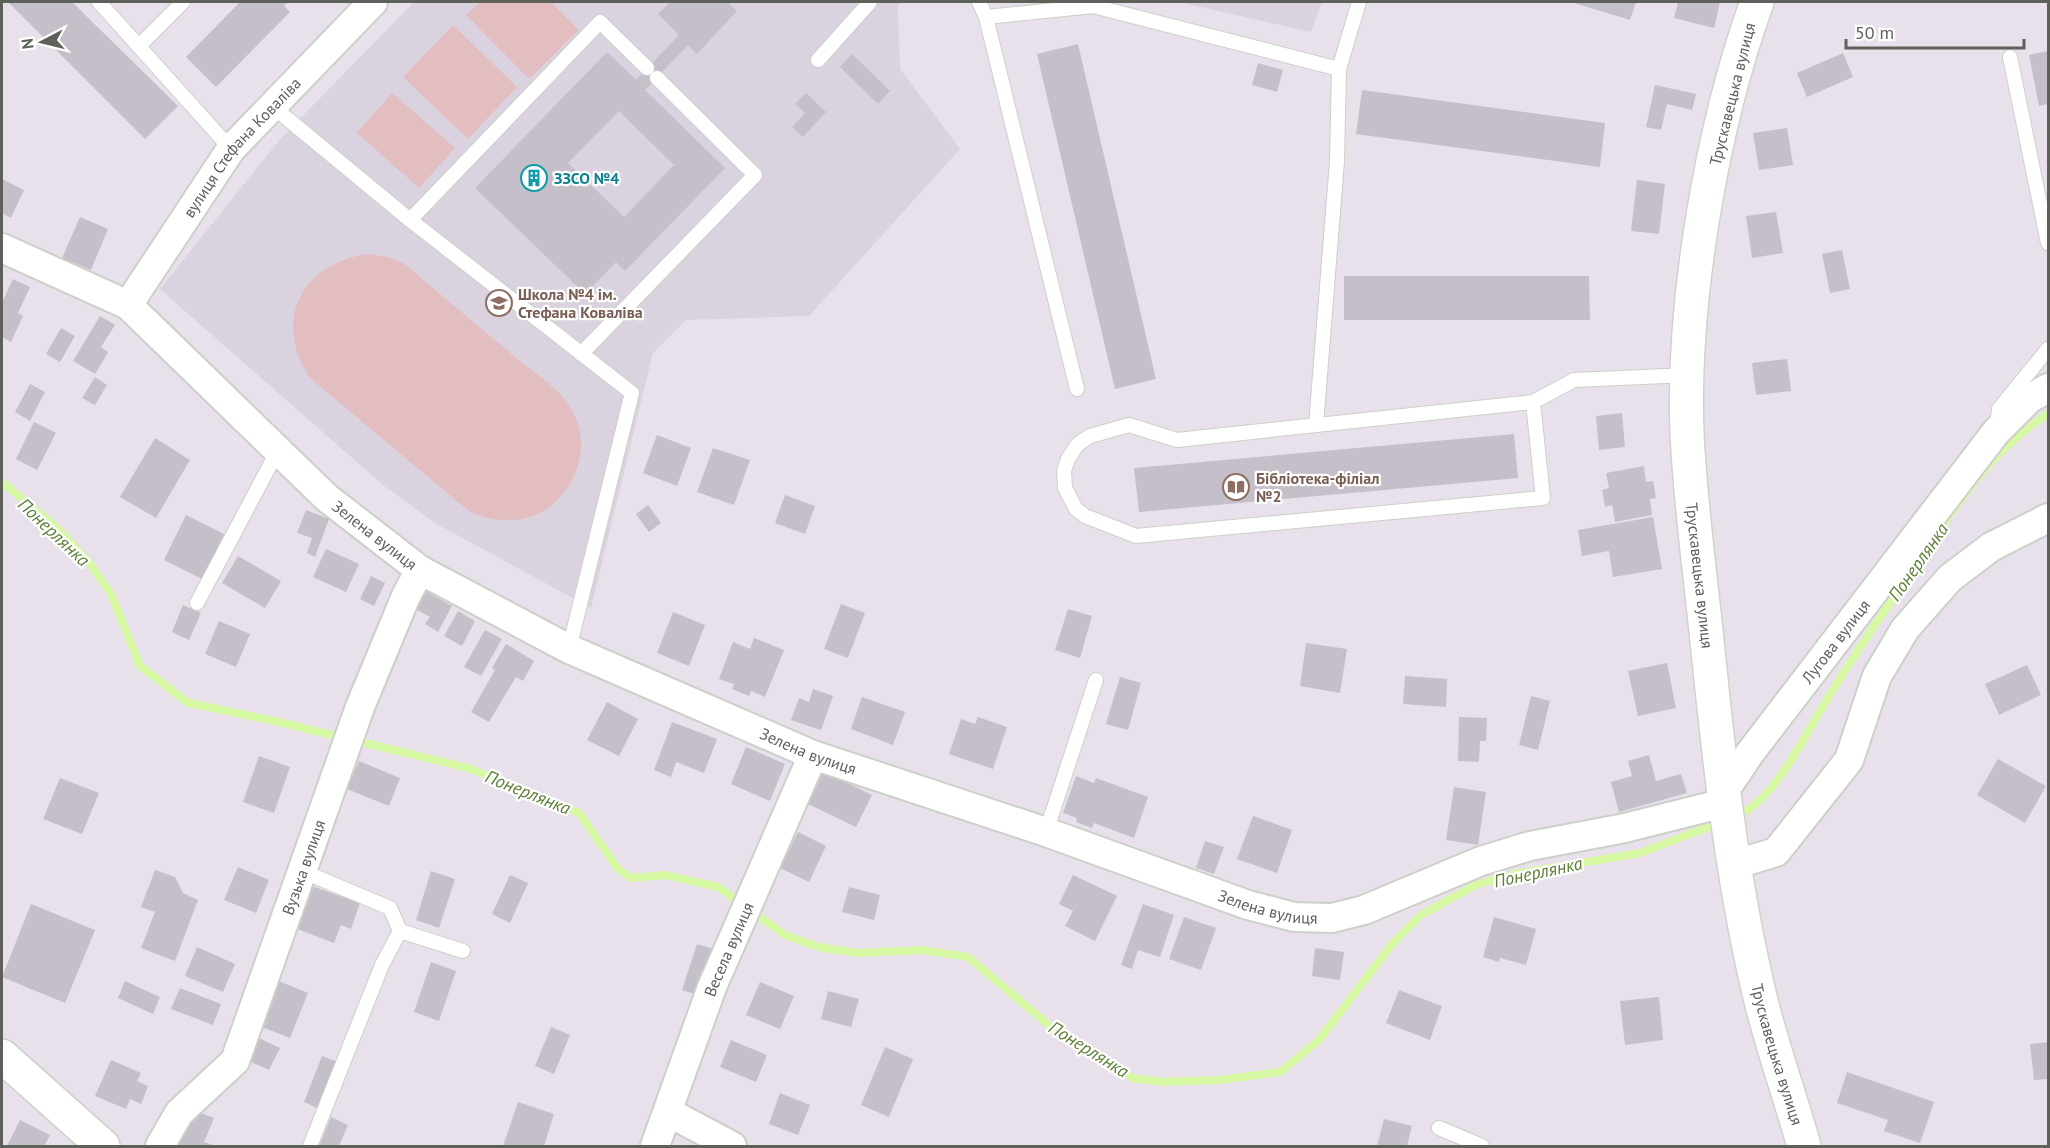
<svg xmlns="http://www.w3.org/2000/svg" width="2050" height="1148" font-family="'PT Sans',sans-serif">
  <style>
    .education { fill: #dad2de }
    .green { fill: #e2bec0 }
    .lines { fill: none; stroke-linecap: round; stroke-linejoin: round }
    .stream { stroke: #d7f9a3; stroke-width: 8 }
    .building { fill: #c5bfc9; fill-rule: evenodd }
    .service-casing { stroke: #ccd0c9; stroke-width: 16 }
    .minor-casing { stroke: #ccd0c9; stroke-width: 32 }
    .tertiary-casing { stroke: #ccd0c9; stroke-width: 36 }
    .secondary-casing { stroke: #cfd4cb; stroke-width: 36 }
    .service { stroke: #fff; stroke-width: 14 }
    .minor { stroke: #fff; stroke-width: 28 }
    .tertiary { stroke: #fff; stroke-width: 33 }
    .secondary { stroke: #fff; stroke-width: 33 }
    .labels { text-anchor: middle; dominant-baseline: central; stroke-width: 4.5; stroke-linejoin: round; paint-order: stroke }
    .street-label { font-size: 16px; fill: #5d6159; stroke: #fff }
    .culture-label { font-size: 16px; font-weight: bold; fill: #0d838f; stroke: #fff; text-anchor: start }
    .education-label { font-size: 16px; font-weight: bold; fill: #785e54; stroke: #fff; text-anchor: start }
    .water-label { font-size: 18px; font-style: italic; fill: #5c7f35; stroke: #fff }
  </style>
  <rect width="100%" height="100%" fill="#e8e1eb"/>
  <g class="education">
    <path d="M414 2H901L898 8 900 69 960 149 809 316 686 320 653 353 591 608 435 523 384 486 160 289 280 139Z"/>
    <path d="M1179 2H1322L1311 32Z"/>
  </g>
  <g class="green">
    <path d="M480 2H551L579 30 529 79 466 15Z"/>
    <path d="M453 25 517 87 468 139 403 77Z"/>
    <path d="M392 93 455 148 419 188 357 133Z"/>
    <path d="M367 254 388 257 405 264C443 297 482 329 520 361 534 373 554 385 565 400 592 434 583 478 552 505 529 525 496 523 470 512L310 378C272 321 301 264 367 254Z"/>
  </g>
  <g class="lines">
    <g class="stream">
      <path d="M2 482 56 527 88 561 111 594 140 666 188 703 270 720 468 768 579 813 618 869 631 878 665 875 718 887 785 935 818 947 857 953 922 950 968 957 1064 1038 1133 1078 1163 1082 1220 1080 1280 1072 1319 1040 1392 944 1421 915 1476 885 1514 874 1640 853 1719 823"/>
      <path d="M1736 816C1775 801 1807 731 1829 696 1855 653 1884 612 1912 570 1950 515 1990 449 2048 414"/>
    </g>
  </g>
  <g class="building">
    <path d="M8 2H72L178 106 145 139Z"/>
    <path d="M240 2H288L284 6 290 12 216 87 186 57Z"/>
    <path d="M670 2H727L737 11 697 54 688 45 645 90 725 168 625 271 616 262 585 294 475 188 607 52 636 80 679 35 658 14ZM619 111 674 165 624 217 568 163Z"/>
    <path d="M1571 2H1636L1630 20Z"/>
    <path d="M1678 2H1720L1714 28 1674 18Z"/>
    <path d="M1078 44 1156 379 1115 389 1037 54Z"/>
    <path d="M2048 51V104L2039 106 2029 55Z"/>
    <path d="M1843 53 1853 77 1807 97 1797 73Z"/>
    <path d="M852 54 890 91 878 104 840 67Z"/>
    <path d="M1258 63 1283 70 1277 92 1252 85Z"/>
    <path d="M1655 85 1696 94 1692 110 1667 104 1661 130 1646 127Z"/>
    <path d="M1362 90 1605 123 1600 167 1356 134Z"/>
    <path d="M806 93 826 112 803 137 792 127 805 113 795 104Z"/>
    <path d="M1787 128 1793 165 1759 170 1753 133Z"/>
    <path d="M2 179 24 190 11 218 2 213Z"/>
    <path d="M1637 180 1665 184 1659 234 1631 231Z"/>
    <path d="M1776 212 1783 253 1752 258 1746 216Z"/>
    <path d="M80 217 108 229 91 270 62 258Z"/>
    <path d="M1842 250 1850 289 1830 293 1822 254Z"/>
    <path d="M1344 276H1589L1590 320H1344Z"/>
    <path d="M13 279 30 287 18 313 23 316 11 342 2 337V303Z"/>
    <path d="M100 316 115 325 101 347 108 352 95 374 73 361Z"/>
    <path d="M61 328 75 336 60 362 46 354Z"/>
    <path d="M1787 359 1791 391 1756 395 1752 363Z"/>
    <path d="M95 377 107 385 95 405 82 398Z"/>
    <path d="M30 384 45 392 30 421 15 412Z"/>
    <path d="M1622 413 1625 447 1599 450 1596 416Z"/>
    <path d="M34 422 56 433 37 470 16 459Z"/>
    <path d="M1514 434 1518 478 1139 512 1134 468Z"/>
    <path d="M657 435 691 448 677 486 643 473Z"/>
    <path d="M155 438 190 460 156 518 120 497Z"/>
    <path d="M713 448 750 460 734 505 697 492Z"/>
    <path d="M1644 466 1646 482 1653 481 1656 498 1650 499 1652 515 1615 522 1612 505 1605 507 1602 490 1609 488 1606 473Z"/>
    <path d="M785 495 815 506 805 534 775 523Z"/>
    <path d="M648 505 661 523 649 532 636 514Z"/>
    <path d="M306 510 329 519 315 557 307 553 312 538 297 533Z"/>
    <path d="M186 515 224 534 202 579 164 560Z"/>
    <path d="M1653 517 1662 569 1613 577 1609 551 1582 556 1578 530Z"/>
    <path d="M326 549 359 564 346 592 313 577Z"/>
    <path d="M238 556 281 581 265 608 222 583Z"/>
    <path d="M371 576 385 583 374 606 360 599Z"/>
    <path d="M417 586 452 606 438 632 425 624 430 617 407 604Z"/>
    <path d="M841 604 865 613 848 658 824 649Z"/>
    <path d="M183 605 201 613 189 640 172 632Z"/>
    <path d="M1068 609 1092 616 1080 658 1055 650Z"/>
    <path d="M458 611 475 621 462 646 444 636Z"/>
    <path d="M673 612 705 625 689 666 657 653Z"/>
    <path d="M219 621 250 634 236 667 205 654Z"/>
    <path d="M485 630 502 639 481 676 464 667Z"/>
    <path d="M754 638 784 650 765 697 751 691 749 696 732 689 734 684 719 679 733 642 750 649Z"/>
    <path d="M1306 643 1347 649 1340 693 1300 686Z"/>
    <path d="M506 644 534 661 523 681 516 677 489 722 471 712 495 670 492 668Z"/>
    <path d="M1667 663 1676 708 1638 716 1628 671Z"/>
    <path d="M2027 665 2041 695 1999 715 1985 684Z"/>
    <path d="M1405 676 1447 679 1446 707 1403 704Z"/>
    <path d="M1120 677 1141 683 1128 730 1106 724Z"/>
    <path d="M813 689 833 696 821 730 791 720 799 698 809 702Z"/>
    <path d="M1531 696 1550 701 1538 750 1519 745Z"/>
    <path d="M862 697 905 712 893 745 851 729Z"/>
    <path d="M607 702 638 719 619 756 587 740Z"/>
    <path d="M978 717 1007 727 993 769 949 754 961 719 975 724Z"/>
    <path d="M1459 717 1487 718 1486 741H1480L1479 762 1458 761Z"/>
    <path d="M672 722 717 739 704 773 676 762 671 777 654 770Z"/>
    <path d="M746 747 785 764 770 801 731 784Z"/>
    <path d="M1649 755 1656 781 1681 774 1687 793 1619 812 1611 782 1632 776 1628 761Z"/>
    <path d="M259 756 290 767 274 813 243 802Z"/>
    <path d="M1998 759 2046 786 2025 823 1977 795Z"/>
    <path d="M359 761 400 778 389 806 347 789Z"/>
    <path d="M823 771 872 795 856 827 808 804Z"/>
    <path d="M1076 776 1094 783 1096 778 1148 797 1134 838 1094 823 1092 828 1076 822 1077 818 1063 813Z"/>
    <path d="M60 778 99 793 82 834 43 819Z"/>
    <path d="M1454 787 1486 792 1478 845 1446 840Z"/>
    <path d="M1253 816 1292 830 1277 873 1237 859Z"/>
    <path d="M798 832 826 846 809 882 780 868Z"/>
    <path d="M1205 841 1224 847 1214 874 1196 868Z"/>
    <path d="M238 867 269 880 256 913 224 900Z"/>
    <path d="M155 870 175 877 183 893 198 900 175 961 141 948 155 912 141 907Z"/>
    <path d="M431 871 455 879 439 928 416 920Z"/>
    <path d="M510 875 528 883 510 923 492 914Z"/>
    <path d="M1073 875 1117 896 1095 941 1065 926 1073 911 1059 904Z"/>
    <path d="M312 886 360 903 351 929 341 925 334 943 297 929Z"/>
    <path d="M849 887 880 895 874 920 842 912Z"/>
    <path d="M31 904 95 930 65 1003 2 977Z"/>
    <path d="M1143 904 1174 915 1160 957 1138 950 1132 969 1121 965Z"/>
    <path d="M1184 917 1216 928 1201 970 1169 959Z"/>
    <path d="M1494 917 1536 929 1526 965 1500 958 1499 962 1483 957Z"/>
    <path d="M697 944 716 950 700 996 682 990Z"/>
    <path d="M197 947 235 964 223 992 185 976Z"/>
    <path d="M1315 948 1344 952 1340 980 1312 976Z"/>
    <path d="M431 962 456 971 439 1021 414 1012Z"/>
    <path d="M276 980 308 993 290 1038 257 1025Z"/>
    <path d="M125 981 160 997 153 1014 118 998Z"/>
    <path d="M760 982 794 996 780 1029 746 1015Z"/>
    <path d="M180 988 221 1004 213 1025 171 1009Z"/>
    <path d="M1399 990 1442 1006 1430 1040 1386 1023Z"/>
    <path d="M828 991 859 999 851 1027 821 1019Z"/>
    <path d="M1659 997 1663 1040 1625 1045 1620 1001Z"/>
    <path d="M551 1027 570 1035 554 1074 535 1066Z"/>
    <path d="M249 1033 280 1048 269 1070 238 1056Z"/>
    <path d="M731 1040 767 1055 756 1082 720 1067Z"/>
    <path d="M2048 1042V1079L2034 1080 2030 1044Z"/>
    <path d="M885 1047 913 1059 889 1117 861 1105Z"/>
    <path d="M322 1056 338 1062 319 1109 304 1102Z"/>
    <path d="M111 1060 141 1073 137 1081 148 1086 141 1104 130 1099 126 1109 95 1096Z"/>
    <path d="M1847 1072 1934 1102 1920 1143 1884 1131 1888 1120 1837 1103Z"/>
    <path d="M780 1093 810 1105 798 1135 769 1124Z"/>
    <path d="M518 1102 554 1114 544 1146H503Z"/>
    <path d="M190 1109 214 1118 204 1142 216 1146H175Z"/>
    <path d="M331 1117 348 1125 339 1146H319Z"/>
    <path d="M1384 1119 1412 1126 1407 1146H1377Z"/>
    <path d="M20 1120 50 1135 44 1146H7Z"/>
  </g>
  <g class="lines">
    <defs>
      <g id="service">
        <path d="M99 2 231 149"/>
        <path d="M979 2 986 17 1077 389"/>
        <path d="M986 17 1093 6 1339 69"/>
        <path d="M140 45 183 2"/>
        <path d="M2010 57 2048 243"/>
        <path d="M818 60 870 2"/>
        <path d="M272 106 410 220 632 393 569 649"/>
        <path d="M410 220 600 22 647 68"/>
        <path d="M581 354 755 175 657 78"/>
        <path d="M1533 402 1543 498 1136 536 1085 516 1076 509 1065 488 1064 471 1068 459 1077 445 1090 436 1129 425 1177 440 1533 402 1574 380 1688 375"/>
        <path d="M1316 425 1337 161 1339 69 1359 2"/>
        <path d="M1997 426 1999 409 2048 349"/>
        <path d="M197 603 277 452"/>
        <path d="M1046 832 1096 680"/>
        <path d="M302 871 390 908 400 931 382 965 310 1146"/>
        <path d="M400 931 463 951"/>
        <path d="M1439 1128 1482 1146"/>
      </g>
      <g id="minor">
        <path id="s1" d="M2 248 128 305 327 498 420 570 569 649 813 755 1046 832 1248 905 1294 917 1332 918 1364 910 1481 861 1530 846 1625 828 1724 803"/>
        <path id="s2" d="M128 305 231 149 373 2"/>
        <path id="s3" d="M1723 793 1750 753 1996 432 2029 399 2048 388"/>
        <path d="M1733 865 1776 852 1849 760 1877 676 1905 629 1950 578 1991 547 2048 518"/>
        <path d="M668 1112 732 1146"/>
        <path id="s4" d="M160 1146 179 1113 235 1061 360 707 406 596 420 570"/>
        <path id="s5" d="M655 1146 712 987 813 755"/>
      </g>
      <path id="tertiary" d="M2 1056 103 1146"/>
      <g id="secondary">
        <path id="s6" d="M1757 2C1712 127 1682 300 1687 433 1690 499 1699 565 1706 631 1718 749 1730 867 1757 984 1769 1039 1789 1092 1804 1146"/>
      </g>
    </defs>
    <use href="#service" class="service-casing"/>
    <use href="#minor" class="minor-casing"/>
    <use href="#tertiary" class="tertiary-casing"/>
    <use href="#secondary" class="secondary-casing"/>
    <use href="#service" class="service"/>
    <use href="#minor" class="minor"/>
    <use href="#tertiary" class="tertiary"/>
    <use href="#secondary" class="secondary"/>
  </g>
  <defs>
    <symbol id="building-ring" viewBox="-11 -11 22 22"><circle r="9.5" fill="#fff" stroke="#0f9aa8" stroke-width="1.5"/><path d="M-4-6H4V6H1V3H-1V6H-4ZM-2.5-4.3h1.7v1.8h-1.7ZM.8-4.3h1.7v1.8H.8ZM-2.5-1h1.7V.8h-1.7ZM.8-1h1.7V.8H.8Z" fill="#0f9aa8"/></symbol>
    <symbol id="school-ring" viewBox="-11 -11 22 22"><circle r="9.5" fill="#fff" stroke="#8d6e63" stroke-width="1.5"/><path d="M0-5L7-2L0 1L-7-2ZM-4 1L0 2.5L4 1V4Q0 6-4 4Z" fill="#8d6e63"/></symbol>
    <symbol id="library-ring" viewBox="-11 -11 22 22"><circle r="9.5" fill="#fff" stroke="#8d6e63" stroke-width="1.5"/><path d="M-6-4Q-3-5.5-.7-3.5V5Q-3 3-6 4ZM6-4Q3-5.5 .7-3.5V5Q3 3 6 4Z" fill="#8d6e63"/></symbol>
  </defs>
  <g fill-rule="evenodd">
    <use href="#building-ring" x="519" y="163" width="30" height="30"/>
    <use href="#school-ring" x="484" y="288" width="30" height="30"/>
    <use href="#library-ring" x="1221" y="472" width="30" height="30"/>
  </g>
  <g class="labels">
    <g class="street-label">
      <text transform="translate(1732 94) rotate(-76)">Трускавецька вулиця</text>
      <text stroke="none"><textPath href="#s2" startOffset="195">вулиця Стефана Коваліва</textPath></text>
      <text stroke="none"><textPath href="#s1" startOffset="476">Зелена вулиця</textPath></text>
      <text stroke="none"><textPath href="#s6" startOffset="582">Трускавецька вулиця</textPath></text>
      <text stroke="none"><textPath href="#s3" startOffset="189">Лугова вулиця</textPath></text>
      <text stroke="none"><textPath href="#s1" startOffset="962">Зелена вулиця</textPath></text>
      <text stroke="none"><textPath href="#s4" startOffset="320">Вузька вулиця</textPath></text>
      <text stroke="none"><textPath href="#s1" startOffset="1448">Зелена вулиця</textPath></text>
      <text stroke="none"><textPath href="#s5" startOffset="210">Весела вулиця</textPath></text>
      <text stroke="none"><textPath href="#s6" startOffset="1068">Трускавецька вулиця</textPath></text>
    </g>
    <g class="culture-label">
      <text x="554" y="178">ЗЗСО №4</text>
    </g>
    <g class="education-label">
      <text x="518" y="294">Школа №4 ім.<tspan x="518" dy="18">Стефана Коваліва</tspan></text>
      <text x="1256" y="478">Бібліотека-філіал<tspan x="1256" dy="18">№2</tspan></text>
    </g>
    <g class="water-label">
      <text transform="translate(54 532) rotate(43)">Понерлянка</text>
      <text transform="translate(1918 562) rotate(-55)">Понерлянка</text>
      <text transform="translate(528 792) rotate(22)">Понерлянка</text>
      <text transform="translate(1538 872) rotate(-12)">Понерлянка</text>
      <text transform="translate(1089 1049) rotate(32)">Понерлянка</text>
    </g>
  </g>
  <rect width="2050" height="1148" fill="none" stroke="#5d6159" stroke-width="6"/>
  <g transform="translate(42 42) rotate(263)" stroke="#ffffff" stroke-width="4.5" paint-order="stroke">
  <path d="M0-4.5L10 22L0 15L-10 22Z" fill="#5d6159"/>
  <text y="-9" font-size="16" font-weight="bold" text-anchor="middle" fill="#5d6159">N</text>
  </g>
  <path d="M1846 39v9h178v-9" fill="none" stroke="#5d6159" stroke-width="3"/>
  <text x="1855" y="39" font-size="18" fill="#5d6159" stroke="#ffffff" stroke-width="4.5" paint-order="stroke">50 m</text>
</svg>
